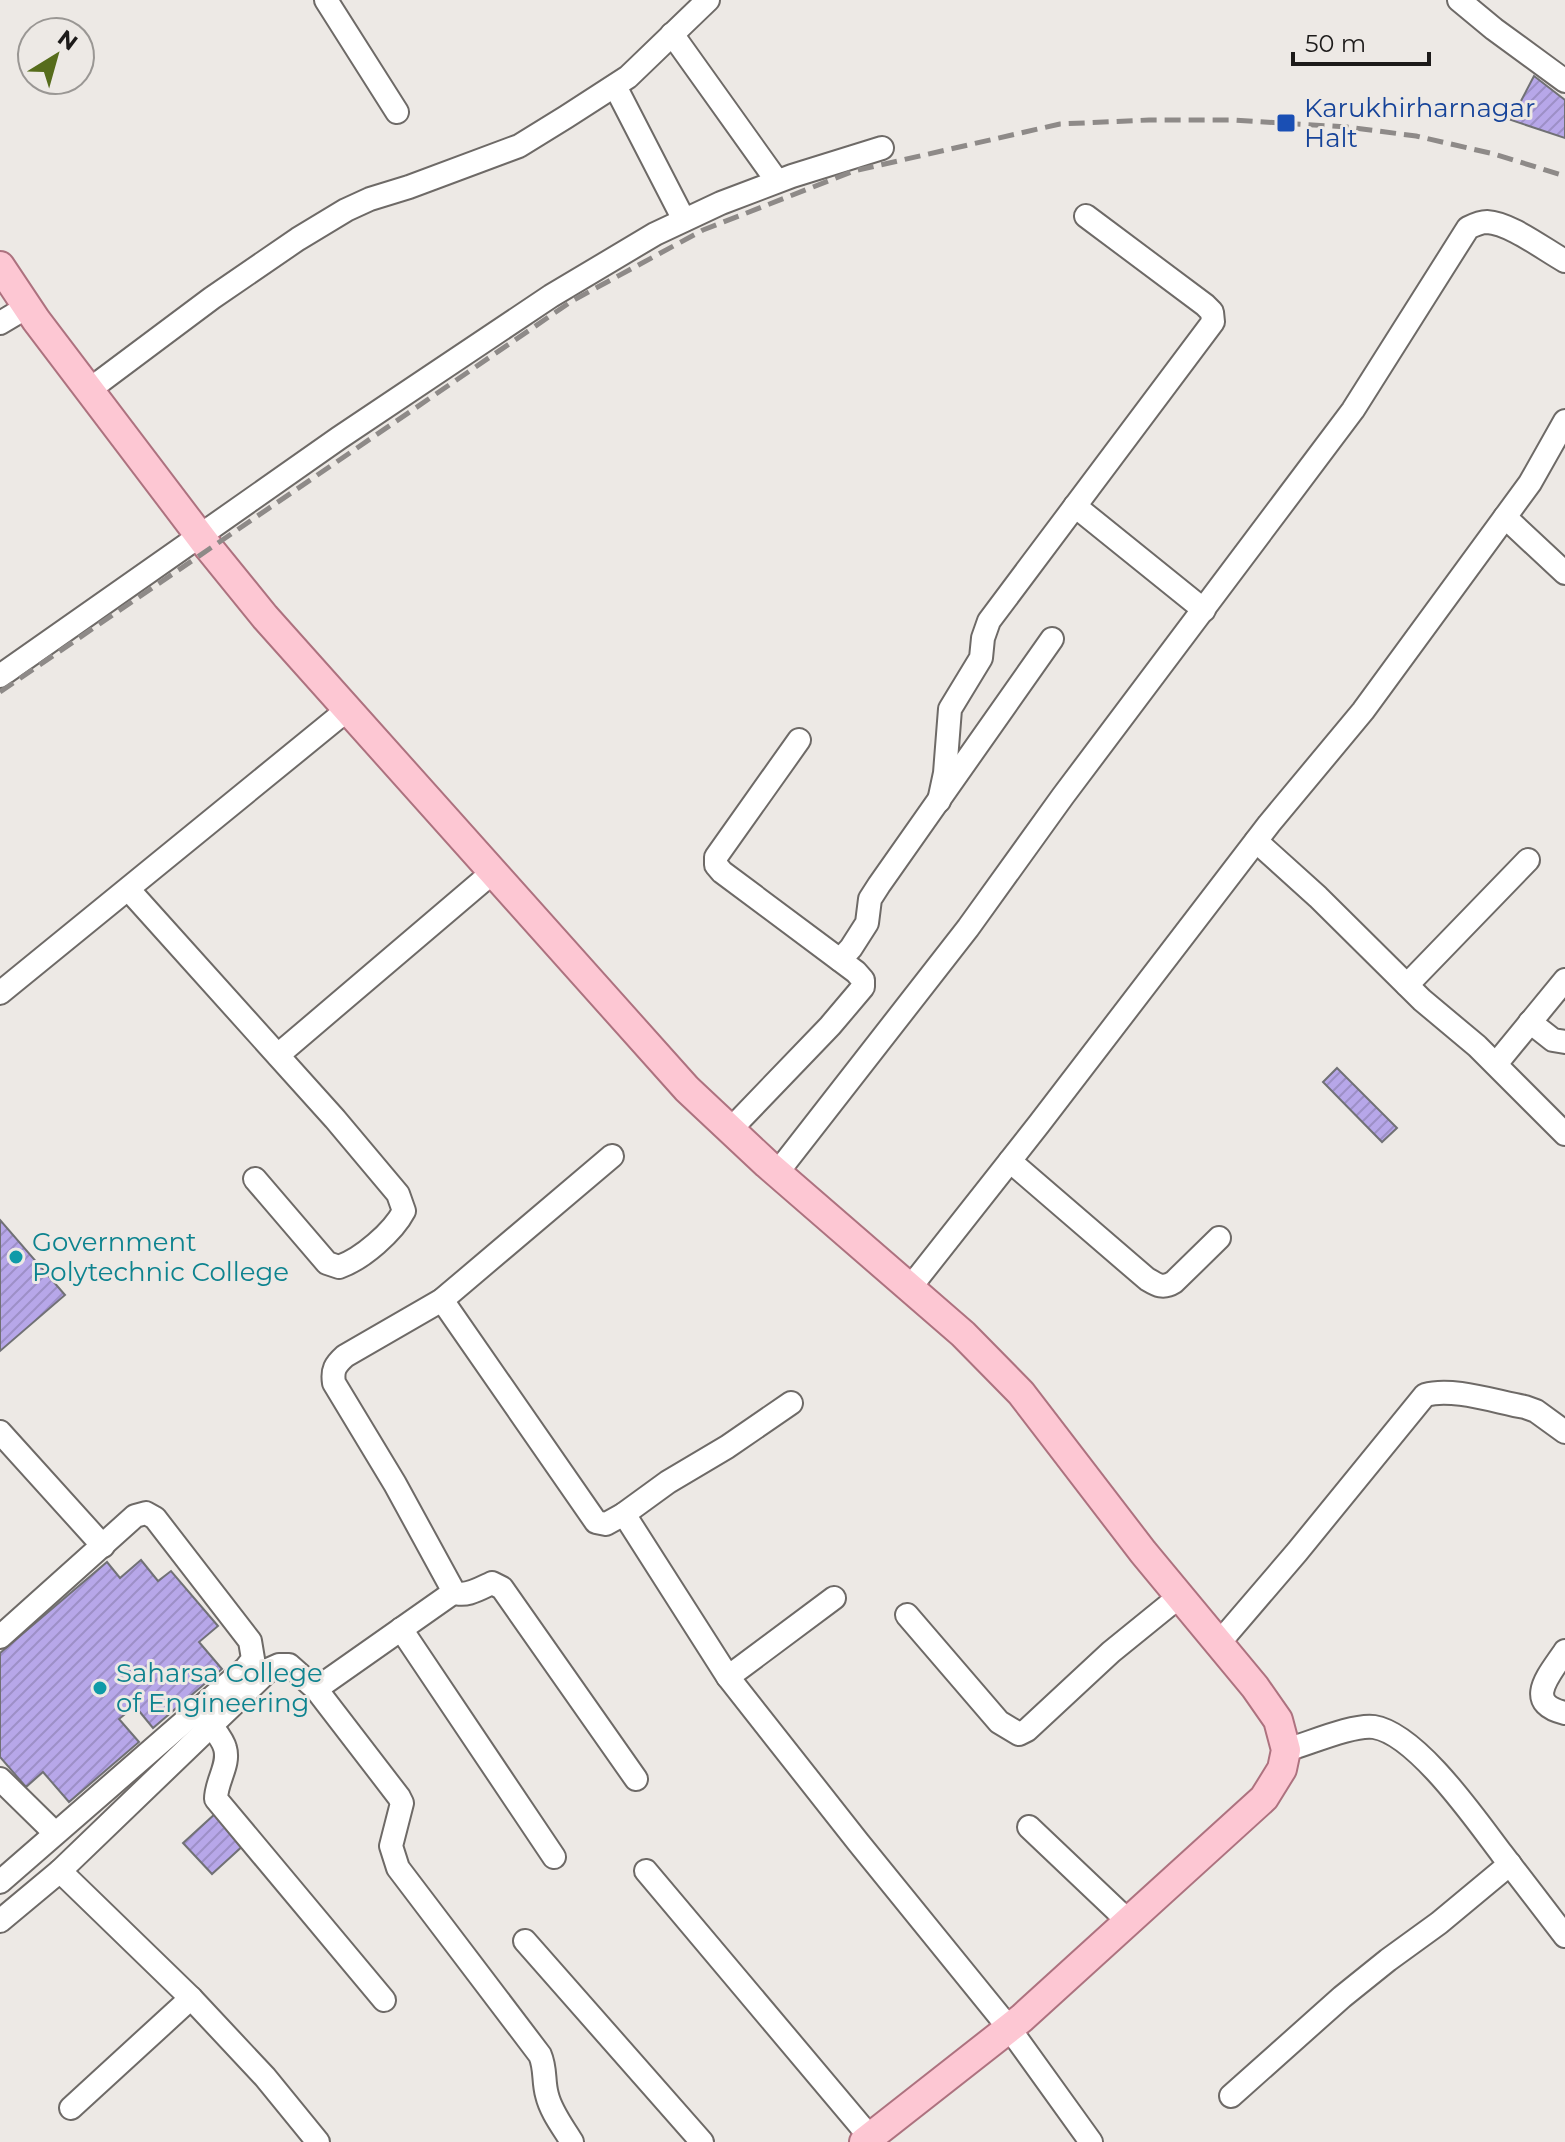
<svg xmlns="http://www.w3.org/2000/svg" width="1565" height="2142" font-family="Montserrat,sans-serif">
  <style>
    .building { fill: url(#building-hatch); stroke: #717175; stroke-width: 2 }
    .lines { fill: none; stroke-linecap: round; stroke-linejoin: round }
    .minor-casing { stroke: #6e6a67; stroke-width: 26 }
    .major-casing { stroke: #ad727f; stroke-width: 32 }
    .minor { stroke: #fff; stroke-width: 22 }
    .major { stroke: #fdc7d3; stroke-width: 28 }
    .rail { stroke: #8e8a88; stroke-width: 5; stroke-dasharray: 16 8; stroke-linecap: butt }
    .transit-dot { fill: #1a4fb4; stroke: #ede9e5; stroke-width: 3 }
    .culture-dot { fill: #0f9aa8; stroke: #ede9e5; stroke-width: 3 }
    .labels { text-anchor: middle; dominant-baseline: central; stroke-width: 6; stroke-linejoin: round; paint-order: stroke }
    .transit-label { font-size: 26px; fill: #164399; stroke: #ede9e5; text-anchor: start }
    .culture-label { font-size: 26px; fill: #0d838f; stroke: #ede9e5; text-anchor: start }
  </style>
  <defs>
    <pattern id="building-hatch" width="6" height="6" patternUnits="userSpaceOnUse" patternTransform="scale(2)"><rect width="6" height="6" fill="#b7a7e9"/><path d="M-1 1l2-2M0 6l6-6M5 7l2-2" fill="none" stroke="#9d8fc7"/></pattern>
  </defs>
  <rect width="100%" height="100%" fill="#ede9e5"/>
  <g class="building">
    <path d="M1534 76 1565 100V138L1511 120Z"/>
    <path d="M1337 1068 1397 1128 1382 1142 1323 1082Z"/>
    <path d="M0 1220 65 1295 0 1351Z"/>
    <path d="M141 1560 158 1581 171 1571 218 1626 199 1642 222 1669 153 1728 135 1706 119 1719 139 1742 69 1802 43 1772 26 1787 0 1757V1653L107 1562 120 1578Z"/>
    <path d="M216 1813 245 1844 212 1874 183 1843Z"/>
  </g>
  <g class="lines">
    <defs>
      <g id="minor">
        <path d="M326 0 397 112"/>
        <path d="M1459 0 1494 29 1565 81"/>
        <path d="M672 34 777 181"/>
        <path d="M615 86 684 220"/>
        <path d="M0 323 27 307"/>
        <path d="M89 390 212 298 298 239 346 210 370 199 409 187 519 146 566 117 628 77 708 0"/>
        <path d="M1075 506 1204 610"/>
        <path d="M1505 517 1565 573"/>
        <path d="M0 676 339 438 551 296 655 234 721 203 792 176 882 148"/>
        <path d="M939 801 945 773 950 709 981 658 983 638 989 621 1213 322 1212 312 1205 305 1086 216"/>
        <path d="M1256 841 1318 897 1422 1000 1477 1046 1565 1134"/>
        <path d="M129 890 335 1119 398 1194 404 1211C393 1232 362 1259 339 1267L327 1263 255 1179"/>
        <path d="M840 960 851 948 867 923 870 899 879 885 1052 639"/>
        <path d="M1407 985 1528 860"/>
        <path d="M0 993 347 710"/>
        <path d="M1530 1022 1553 1040 1565 1042"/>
        <path d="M278 1055 493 872"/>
        <path d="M1496 1064 1565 980"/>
        <path d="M730 1130 830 1026 863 987V980L856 972 722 872 716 865V857L799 740"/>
        <path d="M612 1156 442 1300 345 1356C335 1365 332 1370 334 1383L395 1484 454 1592C465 1598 481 1588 492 1583L502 1588 636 1779"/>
        <path d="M1010 1161 1147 1279C1157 1285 1163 1289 1174 1282L1219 1238"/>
        <path d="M777 1173 968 928 1063 796 1353 410 1468 228C1474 225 1480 222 1487 222 1510 223 1545 250 1565 261"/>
        <path d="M909 1289 1039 1124 1269 824 1363 711 1530 483 1565 421"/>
        <path d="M442 1300 596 1522 606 1524 624 1514 728 1677 858 1842 1009 2028 1091 2142"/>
        <path d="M0 1432 103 1546"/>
        <path d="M624 1514 668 1482 727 1447 791 1403"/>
        <path d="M907 1615 999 1722 1019 1734 1027 1730 1111 1652 1180 1596"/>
        <path d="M401 1629 554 1857"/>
        <path d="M0 1637 135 1516 146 1513 155 1518 250 1641 253 1659 246 1668 0 1882"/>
        <path d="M1219 1643 1297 1552 1425 1395C1453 1387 1496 1402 1525 1407L1536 1411 1565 1432"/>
        <path d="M1565 1651C1550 1674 1522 1703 1565 1713"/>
        <path d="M728 1677 834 1598"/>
        <path d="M316 1689 454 1592"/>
        <path d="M211 1725C216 1732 223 1740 225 1748 230 1765 216 1781 216 1799L384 2000"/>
        <path d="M1286 1750C1308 1744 1353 1724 1374 1727 1417 1734 1476 1820 1502 1854 1523 1881 1544 1909 1565 1936"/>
        <path d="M0 1779 55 1833"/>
        <path d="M1029 1827 1128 1921"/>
        <path d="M60 1871 191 1998 265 2077 318 2142"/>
        <path d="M646 1871 870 2137"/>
        <path d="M0 1921 60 1871 270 1669 279 1665H289L316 1689 399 1797 402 1803 391 1846 398 1868 540 2055C546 2069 543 2081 547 2095 551 2112 563 2127 572 2142"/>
        <path d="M525 1941 702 2142"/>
        <path d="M1231 2096 1342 1997 1388 1960 1439 1923 1510 1864"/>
        <path d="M71 2108 191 1998"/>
      </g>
      <path id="major" d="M0 266 36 320 209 548 265 617 687 1089 767 1164 963 1334 1021 1393 1143 1552 1255 1687 1278 1720 1286 1750 1282 1769 1264 1798 1022 2018 864 2142"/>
    </defs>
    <use href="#minor" class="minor-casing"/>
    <use href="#major" class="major-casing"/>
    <use href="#minor" class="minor"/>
    <use href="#major" class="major"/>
    <path class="rail" d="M0 692 572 301 703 230 854 171 1060 124 1149 120H1232L1347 127 1416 136 1494 154 1565 176"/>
  </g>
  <rect class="transit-dot" x="1276" y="113" width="20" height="20" rx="4"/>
  <g class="culture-dot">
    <circle cx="16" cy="1257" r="8"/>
    <circle cx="100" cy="1688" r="8"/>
  </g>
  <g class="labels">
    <g class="transit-label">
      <text x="1304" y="108">Karukhirharnagar<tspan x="1304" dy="30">Halt</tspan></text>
    </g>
    <g class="culture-label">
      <text x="32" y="1242">Government<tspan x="32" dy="30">Polytechnic College</tspan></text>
      <text x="116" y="1673">Saharsa College<tspan x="116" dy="30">of Engineering</tspan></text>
    </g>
  </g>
  <g transform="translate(56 56) rotate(37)"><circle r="38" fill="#ede9e5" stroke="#9a9794" stroke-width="2"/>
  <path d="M0-6L14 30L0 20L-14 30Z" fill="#566c1b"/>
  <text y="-12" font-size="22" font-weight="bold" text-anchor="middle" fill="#1d1b1a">N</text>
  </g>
  <path d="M1293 52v12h136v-12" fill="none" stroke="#1d1b1a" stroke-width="4"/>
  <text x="1305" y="52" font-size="24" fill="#1d1b1a" stroke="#ede9e5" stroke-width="6" paint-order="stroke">50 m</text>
</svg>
